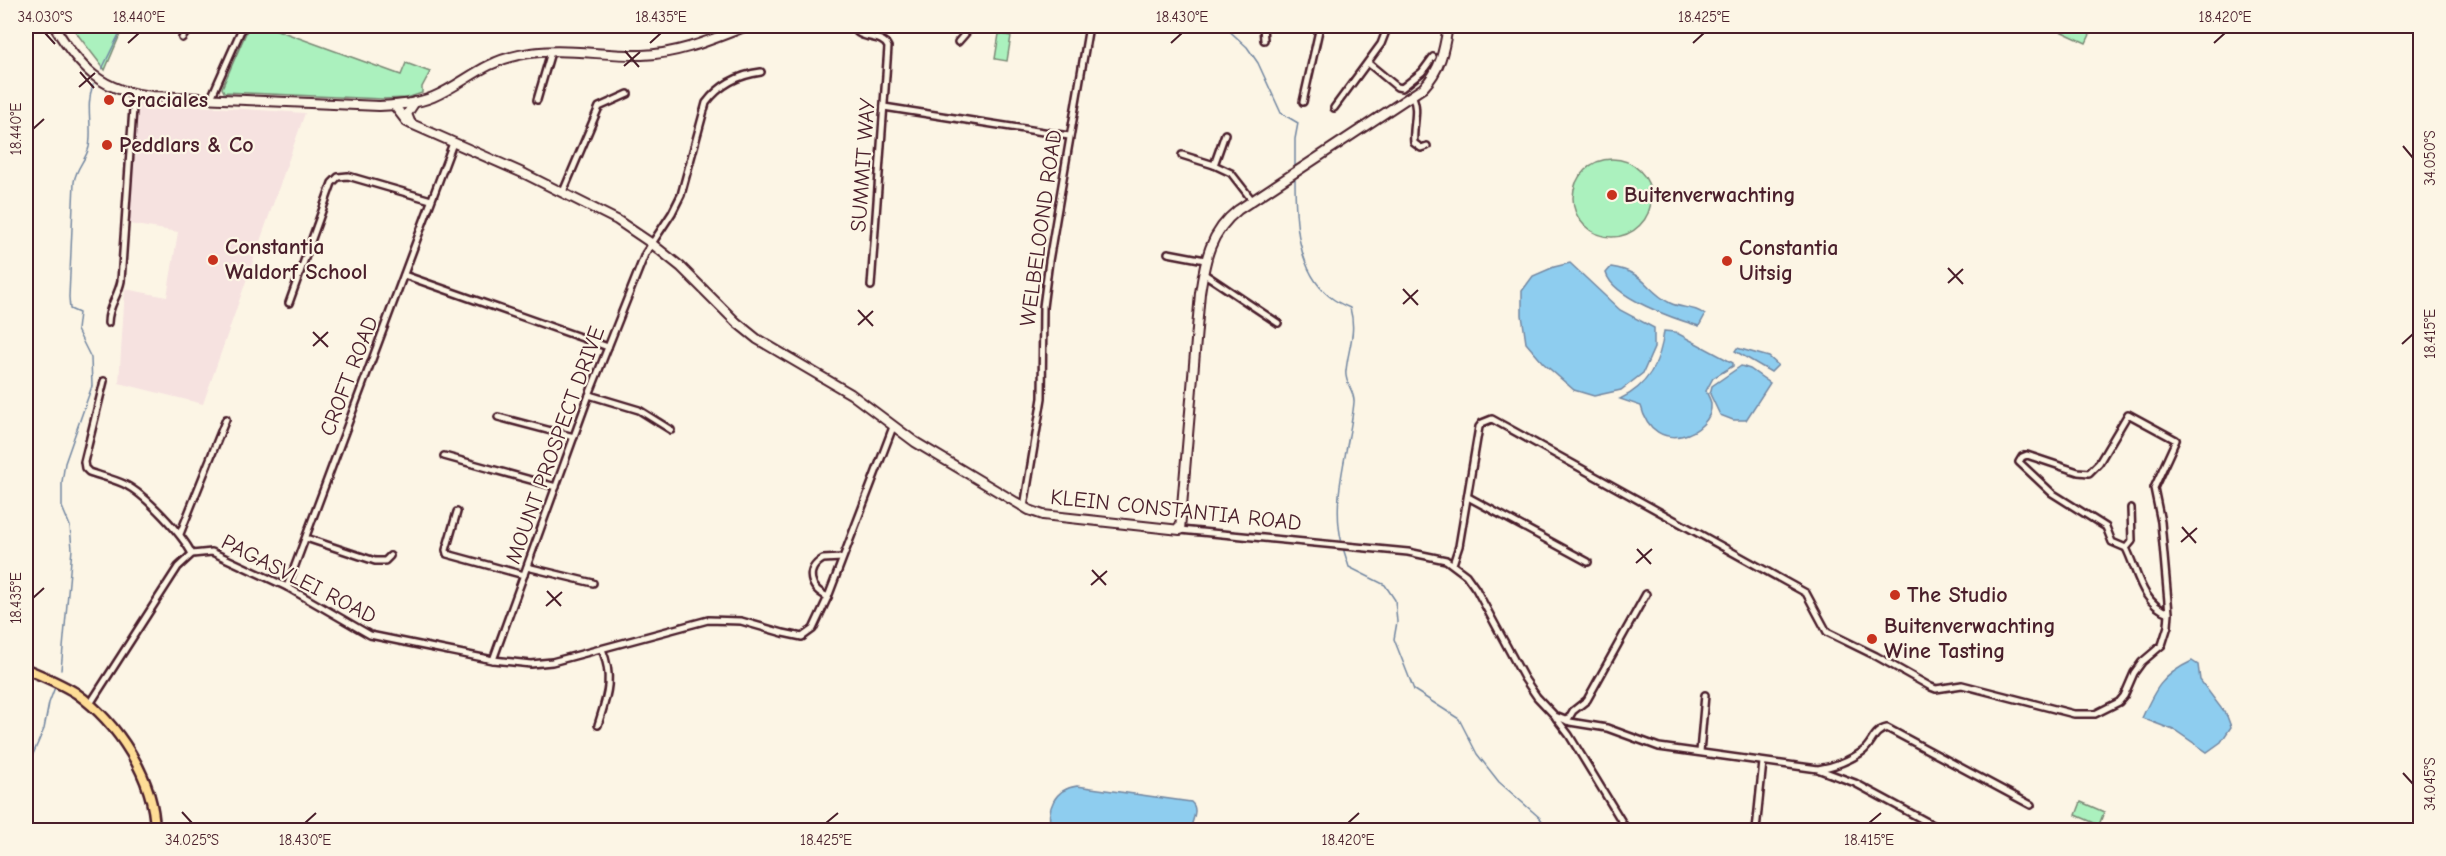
<svg xmlns="http://www.w3.org/2000/svg" width="2446" height="856" font-family="'Comic Neue',sans-serif">
  <style>
    .built { fill: #f6e2e0 }
    .green { fill: #abf1be; stroke: #7a8874; stroke-width: 1.5 }
    .water { fill: #8ecdef; stroke: #7387a1; stroke-width: 1.5 }
    .lines { fill: none; stroke-linecap: round; stroke-linejoin: round }
    .stream { stroke: #7387a1; stroke-width: 1.5 }
    .street-casing { stroke: #4a1f2b; stroke-width: 10 }
    .secondary-casing { stroke: #4a1f2b; stroke-width: 12 }
    .primary-casing { stroke: #4a1f2b; stroke-width: 13 }
    .street { stroke: #fcf5e5; stroke-width: 5 }
    .secondary { stroke: #fcf5e5; stroke-width: 8 }
    .primary { stroke: #fedd96; stroke-width: 8 }
    .ticks { fill: none; stroke: #4a1f2b; stroke-width: 2 }
    .poi-dot { fill: #c8321e; stroke: #fcf5e5; stroke-width: 2 }
    .labels { text-anchor: middle; dominant-baseline: central; stroke-width: 4.5; stroke-linejoin: round; paint-order: stroke }
    .poi-label { font-size: 22px; font-weight: bold; fill: #4a1f2b; stroke: #fcf5e5; text-anchor: start }
    .street-label { font-size: 22px; fill: #4a1f2b; stroke: #fcf5e5 }
    .neatline { fill: none; stroke: #4a1f2b; stroke-width: 2 }
    .ticks-label { font-size: 15px; text-anchor: middle; fill: #4a1f2b }
  </style>
  <rect width="100%" height="100%" fill="#fcf5e5"/>
  <filter id="ink" filterUnits="userSpaceOnUse"><feTurbulence type="fractalNoise" baseFrequency=".0167" numOctaves="2"/><feDisplacementMap in="SourceGraphic" scale="12" xChannelSelector="R" yChannelSelector="G"/><feConvolveMatrix kernelMatrix="1 2 1 2 8 2 1 2 1" color-interpolation-filters="sRGB"/></filter>
  <g filter="url(#ink)">
    <path class="built" d="M137 102 305 113 203 404 119 383 125 289 167 297 178 232 129 224Z"/>
    <g class="green">
      <path d="M71 26H128L126 30H122L105 70Z"/>
      <path d="M249 26H266L401 75 406 63 430 72 422 87V93L407 98 383 99 224 92 222 88Z"/>
      <path d="M2049 26H2094L2086 43Z"/>
      <path d="M999 34 1011 36 1007 61 995 59Z"/>
      <circle cx="1612" cy="198" r="39"/>
      <path d="M2081 802 2104 812 2099 825 2076 815Z"/>
    </g>
    <g class="water">
      <path d="M1570 263 1620 310 1654 328V348L1643 373 1621 390 1594 396 1574 390 1543 363 1526 343 1522 315V291L1533 276 1554 267Z"/>
      <path d="M1611 267C1646 272 1645 290 1670 303 1682 309 1695 306 1705 315L1699 326C1675 319 1613 298 1606 273Z"/>
      <path d="M1664 331 1675 332 1733 363V366L1713 378 1706 391C1707 394 1711 400 1711 404 1714 433 1654 459 1641 406L1620 399C1648 386 1661 360 1664 331Z"/>
      <path d="M1737 348 1769 357 1778 365 1771 372 1735 351Z"/>
      <path d="M1741 366 1750 369 1770 383 1746 420H1733L1720 415 1710 394 1712 386Z"/>
      <path d="M2192 661 2198 665 2200 680 2227 716 2231 727 2221 742 2207 752 2176 731 2142 718C2155 689 2162 675 2192 661Z"/>
      <path d="M1077 786 1191 802C1199 809 1193 818 1191 827L1051 830C1046 809 1054 789 1077 786Z"/>
    </g>
    <g class="lines">
      <g class="stream">
        <path d="M1224 26 1247 47 1258 63 1281 113 1298 123 1295 139V169"/>
        <path d="M102 69 123 26"/>
        <path d="M1295 177C1295 216 1296 269 1329 296 1335 301 1343 305 1350 308 1357 333 1348 348 1346 371 1344 382 1355 392 1354 402 1350 448 1330 497 1342 543"/>
        <path d="M1343 548 1349 567 1385 585 1395 600 1397 622 1394 639 1414 690 1459 719 1477 754 1499 782 1540 818 1548 830"/>
        <path d="M61 670 72 549 70 526 62 507V482L65 463 92 386 91 358 77 330 79 313 70 309 69 297 74 182C76 168 86 160 89 147 93 126 85 106 93 85"/>
        <path d="M26 770 44 729 49 703 55 687"/>
      </g>
      <defs>
        <g id="street">
          <path d="M852 26C861 42 882 33 888 47L871 286"/>
          <path d="M1263 26 1264 40"/>
          <path d="M182 38 191 26"/>
          <path d="M958 42 972 26"/>
          <path d="M1368 63 1397 87 1402 88 1422 72 1433 57"/>
          <path d="M1412 95C1420 110 1412 126 1414 143L1421 148 1427 146"/>
          <path d="M211 98 243 26"/>
          <path d="M537 100 551 52"/>
          <path d="M1303 102 1320 26"/>
          <path d="M884 107 1069 136"/>
          <path d="M1334 108 1381 44 1388 26"/>
          <path d="M1182 155 1214 165 1231 173 1252 200"/>
          <path d="M1214 165 1225 134"/>
          <path d="M563 192 599 107 628 94"/>
          <path d="M1168 253 1205 260"/>
          <path d="M1203 273 1278 323"/>
          <path d="M404 275 608 347"/>
          <path d="M289 303 332 183 338 177 348 176 431 200"/>
          <path d="M108 323C108 306 118 297 121 281L134 94"/>
          <path d="M104 381 84 462 85 468 89 472C101 476 113 479 124 484 145 494 182 534 192 554"/>
          <path d="M589 395 639 410 671 430"/>
          <path d="M498 417 574 437"/>
          <path d="M444 456 556 487"/>
          <path d="M1468 497 1588 562"/>
          <path d="M1024 507 1042 398 1043 307 1049 261 1089 26"/>
          <path d="M457 512 446 550 447 554 524 575"/>
          <path d="M1180 530 1408 552 1446 560 1466 575 1476 589 1524 678 1537 697 1555 716 1570 722 1607 728 1659 747 1818 769C1833 767 1851 760 1863 751 1873 743 1873 731 1887 728L2031 805"/>
          <path d="M180 534 226 419"/>
          <path d="M306 538 375 561H385L390 556"/>
          <path d="M2126 548 2132 541 2131 508"/>
          <path d="M1453 564 1459 546 1479 427 1482 423 1492 419 1806 593 1827 632 1876 656 1931 687 1936 689 1962 685 2074 714H2095L2119 702 2124 696 2134 673 2142 662 2162 645 2168 626 2169 613 2161 522 2154 488 2176 440 2128 414 2099 463 2089 473 2078 472 2027 455 2022 457 2019 462 2052 493 2106 527 2112 542 2126 548C2137 569 2141 604 2169 613"/>
          <path d="M527 567 593 583"/>
          <path d="M287 587 453 143"/>
          <path d="M828 597C810 589 804 570 823 559L842 558"/>
          <path d="M493 660 589 395 645 254 672 213 681 195 706 103C720 84 738 75 761 72"/>
          <path d="M90 704 178 567 192 554 212 552 287 587 370 635 493 660 531 664 552 662 708 620 741 621 783 633 802 637 813 629 828 597 893 427"/>
          <path d="M1556 718 1569 735 1627 830"/>
          <path d="M1567 721 1573 711 1587 700 1646 594"/>
          <path d="M598 725C607 696 614 679 602 649"/>
          <path d="M1700 752 1705 695"/>
          <path d="M1820 770 1855 783 1942 830"/>
          <path d="M1756 830 1763 762"/>
        </g>
        <g id="secondary">
          <path d="M54 26C80 68 101 92 153 96L379 106C397 105 416 104 433 97 465 83 481 63 519 55 559 46 601 56 642 55 679 54 713 39 747 26"/>
          <path d="M394 105 407 122 525 174 617 220 651 243 681 267 736 322 757 339 851 394 915 442 1029 510 1043 515 1180 530 1200 293C1205 260 1210 232 1238 210L1423 88C1441 69 1444 50 1448 26"/>
          <path d="M411 124 407 114 415 102"/>
        </g>
        <path id="primary" d="M26 669C43 676 60 683 76 693 118 723 154 778 155 830"/>
      </defs>
      <use href="#street" class="street-casing"/>
      <use href="#secondary" class="secondary-casing"/>
      <use href="#primary" class="primary-casing"/>
      <use href="#street" class="street"/>
      <use href="#secondary" class="secondary"/>
      <use href="#primary" class="primary"/>
    </g>
  </g>
  <path class="ticks" d="M45 33 55 44M128 43 139 33M650 43 661 33M1171 43 1182 33M1693 43 1704 33M2214 43 2225 33M625 51 639 67M624 66 640 52M80 72 94 88M79 87 95 73M33 129 44 119M2403 146 2413 158M1948 268 1963 284M1948 283 1963 269M1403 289 1418 305M1403 304 1418 290M858 310 873 326M858 325 873 311M313 332 328 347M2402 344 2413 334M313 346 328 332M2182 527 2196 543M2181 542 2197 528M1637 549 1651 564M1636 563 1652 549M1092 570 1106 585M1091 585 1107 571M547 591 561 606M33 598 44 588M546 606 562 592M2403 773 2413 784M182 812 192 823M305 823 316 813M826 823 838 813M1348 823 1359 813M1869 823 1881 813"/>
  <g class="poi-dot">
    <circle cx="109" cy="100" r="6"/>
    <circle cx="107" cy="145" r="6"/>
    <circle cx="1612" cy="195" r="6"/>
    <circle cx="213" cy="260" r="6"/>
    <circle cx="1727" cy="261" r="6"/>
    <circle cx="1895" cy="595" r="6"/>
    <circle cx="1872" cy="639" r="6"/>
  </g>
  <g class="labels">
    <g class="poi-label">
      <text x="121" y="100">Graciales</text>
      <text x="119" y="145">Peddlars &amp; Co</text>
      <text x="1624" y="195">Buitenverwachting</text>
      <text x="225" y="247">Constantia<tspan x="225" dy="25">Waldorf School</tspan></text>
      <text x="1739" y="248">Constantia<tspan x="1739" dy="25">Uitsig</tspan></text>
      <text x="1907" y="595">The Studio</text>
      <text x="1884" y="626">Buitenverwachting<tspan x="1884" dy="25">Wine Tasting</tspan></text>
    </g>
    <g class="street-label">
      <text transform="translate(863 165) rotate(-86)">SUMMIT WAY</text>
      <text transform="translate(1041 228) rotate(-82)">WELBELOOND ROAD</text>
      <text transform="translate(349 376) rotate(-69)">CROFT ROAD</text>
      <text transform="translate(555 445) rotate(-70)">MOUNT PROSPECT DRIVE</text>
      <text transform="translate(1176 510) rotate(6)">KLEIN CONSTANTIA ROAD</text>
      <text transform="translate(299 579) rotate(27)">PAGASVLEI ROAD</text>
    </g>
  </g>
  <rect width="2446" height="856" fill="none" stroke="#fcf5e5" stroke-width="66"/>
  <rect x="33" y="33" width="2380" height="790" class="neatline"/>
  <g class="ticks-label">
    <text x="45" y="22">34.030°S</text>
    <text x="139" y="22">18.440°E</text>
    <text x="661" y="22">18.435°E</text>
    <text x="1182" y="22">18.430°E</text>
    <text x="1704" y="22">18.425°E</text>
    <text x="2225" y="22">18.420°E</text>
    <text transform="translate(16 129) rotate(-90)" y="5">18.440°E</text>
    <text transform="translate(2430 158) rotate(-90)" y="5">34.050°S</text>
    <text transform="translate(2430 334) rotate(-90)" y="5">18.415°E</text>
    <text transform="translate(16 598) rotate(-90)" y="5">18.435°E</text>
    <text transform="translate(2430 784) rotate(-90)" y="5">34.045°S</text>
    <text x="192" y="845">34.025°S</text>
    <text x="305" y="845">18.430°E</text>
    <text x="826" y="845">18.425°E</text>
    <text x="1348" y="845">18.420°E</text>
    <text x="1869" y="845">18.415°E</text>
  </g>
</svg>
